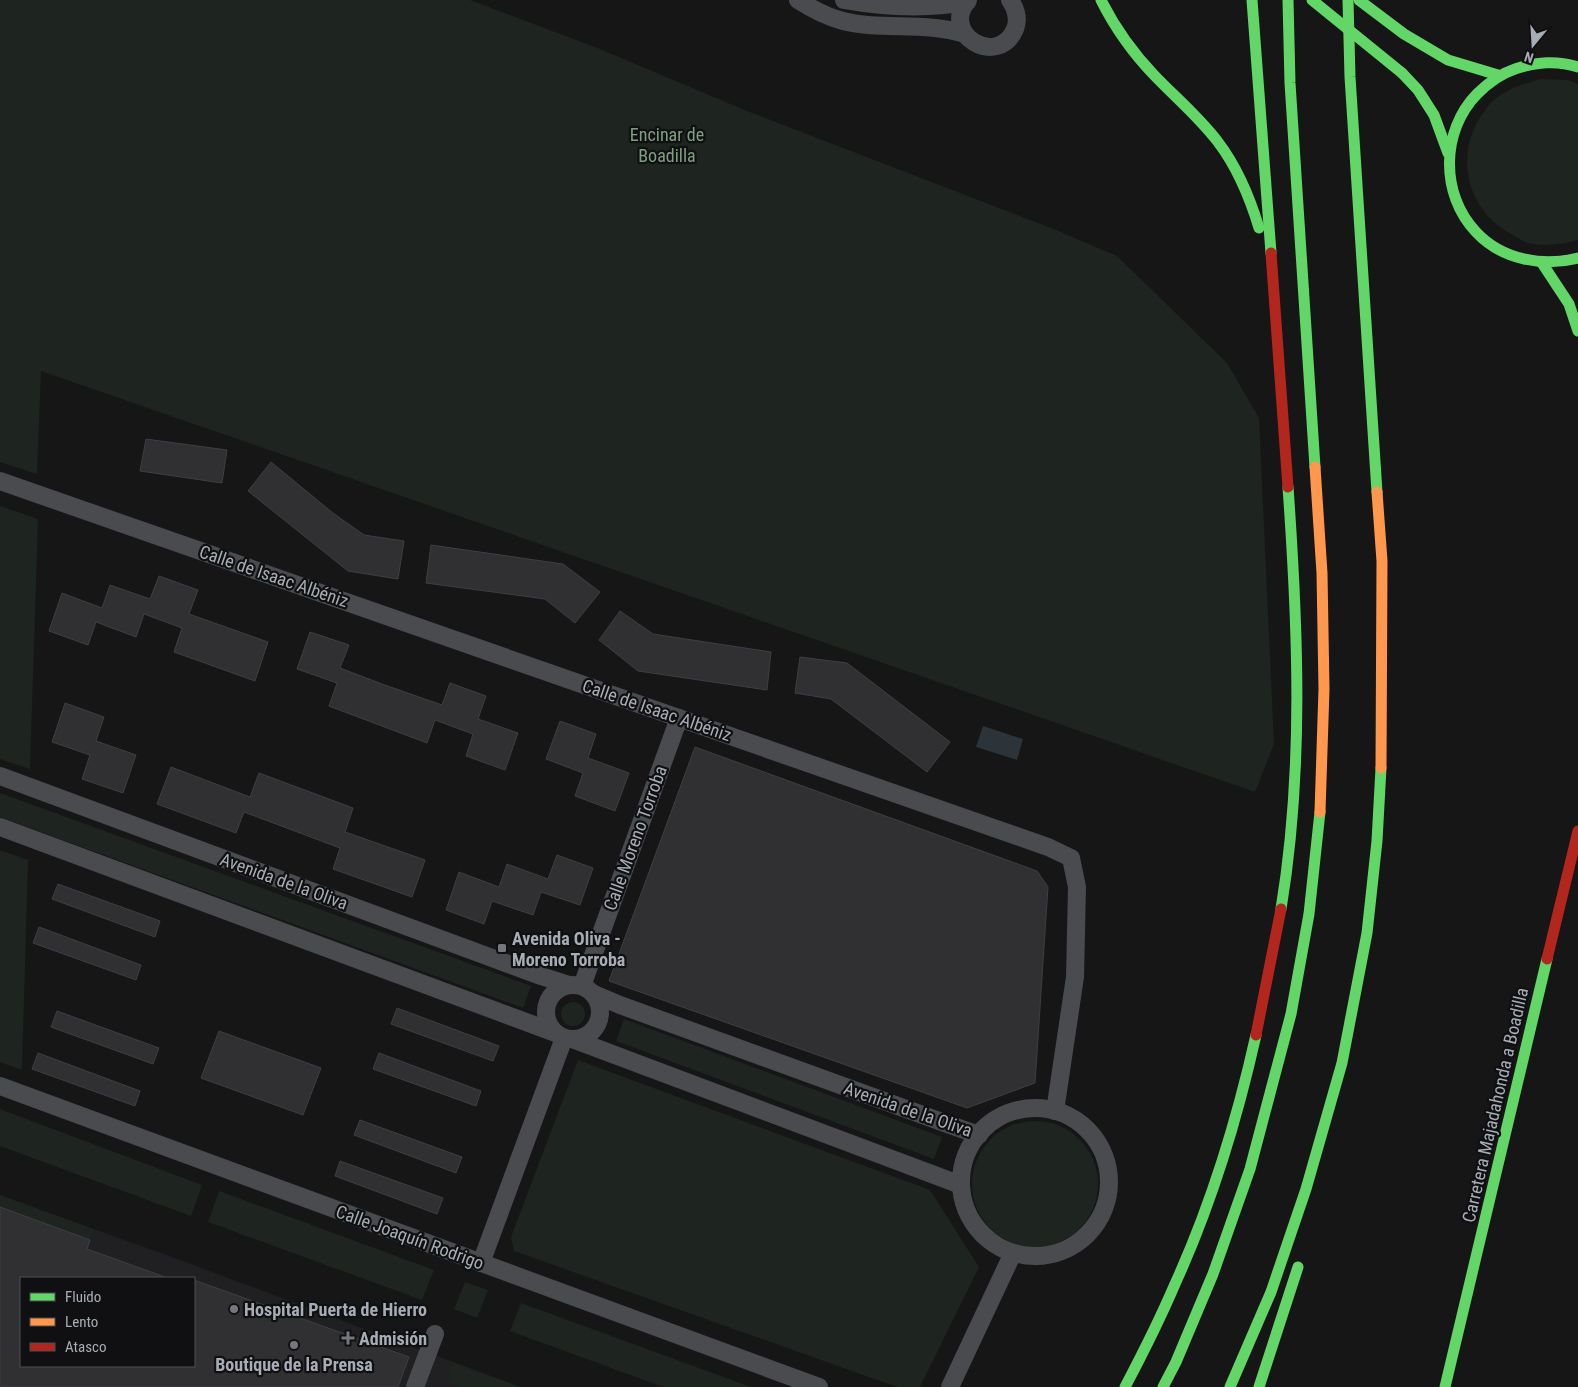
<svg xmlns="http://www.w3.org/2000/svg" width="1578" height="1387" font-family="'Roboto Condensed',sans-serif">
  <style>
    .built { fill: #202022; fill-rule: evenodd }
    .green { fill: #1e241f }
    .water { fill: #2c3339 }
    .building { fill: #303032; stroke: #3e3f42 }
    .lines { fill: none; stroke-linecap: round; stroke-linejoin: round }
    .street { stroke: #4a4b4f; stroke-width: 18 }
    .fast { stroke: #63d668; stroke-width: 11 }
    .slow { stroke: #ff974d; stroke-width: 11 }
    .jam { stroke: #b3261e; stroke-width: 11 }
    .fast-bridge { stroke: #63d668; stroke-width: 11 }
    .poi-dot { fill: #74787e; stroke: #101012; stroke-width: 2 }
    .labels { text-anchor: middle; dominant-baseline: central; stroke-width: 4.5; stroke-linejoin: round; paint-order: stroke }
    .park-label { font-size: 18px; fill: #7fa080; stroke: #101012 }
    .street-label { font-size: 18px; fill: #a7adb6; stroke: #101012 }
    .poi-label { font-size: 18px; font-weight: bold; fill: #a7adb6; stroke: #101012; text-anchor: start }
  </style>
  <rect width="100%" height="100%" fill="#161616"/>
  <path class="built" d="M0 1196 164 1254 520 1387H0ZM21 1278H194V1366H21Z"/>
  <g class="green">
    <path d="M0 0H470L600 49 747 111 1051 228 1117 256 1227 363 1259 418 1274 744 1255 792 41 371 37 474 0 462Z"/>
    <path d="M1541 79 1568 80 1578 84V240C1562 244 1545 247 1529 243 1524 242 1519 239 1515 236 1469 215 1453 158 1481 116 1484 112 1487 107 1490 104 1504 89 1523 84 1541 79Z"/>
    <path d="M0 506 38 519 30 769 0 759Z"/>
    <path d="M0 793 531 986 523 1008 0 817Z"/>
    <path d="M0 850 28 860 22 1070 0 1062Z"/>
    <circle cx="573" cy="1014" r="12"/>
    <path d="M624 1019 942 1137 934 1159 616 1041Z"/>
    <path d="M578 1060 930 1190 979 1267 920 1387H897L514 1251 511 1237Z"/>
    <path d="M0 1109 202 1185 191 1216 0 1146Z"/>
    <circle cx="1035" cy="1184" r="63"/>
    <path d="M219 1191 434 1270 422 1300 208 1222Z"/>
    <path d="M0 1195 94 1229 90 1240 0 1207Z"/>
    <path d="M465 1282 488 1290 477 1318 454 1309Z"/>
    <path d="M521 1303 751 1387H663L510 1331Z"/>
    <path d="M453 1362 520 1387H459L447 1381Z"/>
  </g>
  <path class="water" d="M983 726 1023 739 1017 760 976 747Z"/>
  <g class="building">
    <path d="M146 439 227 450 222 483 140 471Z"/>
    <path d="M271 462 333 513 364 535 404 541 398 579 348 571 248 491Z"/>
    <path d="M431 545 563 564 600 592 575 623 545 599 426 583Z"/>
    <path d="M159 576 198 590 189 614 268 642 255 681 174 652 182 628 144 614 136 637 96 622 88 645 49 631 62 593 102 608 110 585 150 599Z"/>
    <path d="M620 611 653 634 771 652 767 690 638 671 599 640Z"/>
    <path d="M310 632 349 645 340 668 382 684 442 705 450 683 486 696 478 719 518 733 505 770 466 756 473 734 435 720 427 743 329 706 337 683 297 669Z"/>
    <path d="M800 657 847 663 950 742 927 772 831 699 795 693Z"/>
    <path d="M65 703 104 717 96 741 136 755 123 793 82 779 90 755 52 742Z"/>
    <path d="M560 721 596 734 588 758 629 773 615 811 575 796 583 773 546 759Z"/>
    <path d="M695 747 1037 871 1048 887 1035 1083 967 1108 609 981Z"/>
    <path d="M171 767 250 797 259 773 353 808 345 832 425 860 412 897 333 869 340 848 244 812 236 833 157 804Z"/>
    <path d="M557 855 593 868 580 905 541 892 533 915 492 901 484 924 446 910 459 872 499 887 507 864 548 879Z"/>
    <path d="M58 884 160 921 155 937 52 899Z"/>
    <path d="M39 927 141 965 136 980 33 943Z"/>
    <path d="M397 1008 499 1046 493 1061 391 1024Z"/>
    <path d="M57 1011 159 1048 153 1064 51 1027Z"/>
    <path d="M219 1031 321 1068 303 1115 201 1078Z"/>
    <path d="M38 1053 140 1091 135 1106 32 1069Z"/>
    <path d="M379 1053 481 1091 476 1106 373 1069Z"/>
    <path d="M360 1120 462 1157 456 1173 354 1135Z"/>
    <path d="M340 1161 443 1198 437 1214 335 1176Z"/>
    <path d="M0 1207 90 1240 87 1249 165 1277V1278H21V1366H194V1280L409 1357 398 1387H0Z"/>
  </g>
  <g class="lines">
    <g class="street">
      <path d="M798 0C812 9 827 17 843 21 882 31 925 21 965 34"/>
      <path d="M844 0C883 7 927 9 967 2"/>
      <path d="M968 0C939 34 998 69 1015 29 1019 19 1016 9 1010 0"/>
      <path d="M0 481 1048 847 1071 858 1077 887 1075 977 1055 1111"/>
      <path d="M0 776 541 976 569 985"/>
      <path d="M0 827 553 1032"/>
      <circle cx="573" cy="1012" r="27"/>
      <path d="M582 986 679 718"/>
      <path d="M594 994 620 1005 953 1126 979 1135"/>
      <path d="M575 1040 961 1185"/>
      <path d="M0 1086C273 1187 547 1285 819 1387"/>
      <circle cx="1035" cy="1182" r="74"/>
      <path d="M481 1263 564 1038"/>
      <path d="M415 1387 435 1334"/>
      <path d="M950 1387 1013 1253"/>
    </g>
    <g class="fast">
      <path d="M1101 0C1115 28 1133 53 1154 75 1175 97 1199 117 1218 142 1237 167 1250 198 1259 228"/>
      <path d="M1252 0 1271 253"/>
      <path d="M1288 0 1290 83 1315 467"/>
      <path d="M1348 0 1350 77 1377 492"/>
      <path d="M1359 0 1404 34 1448 60 1498 75"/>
      <path d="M1578 67C1556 60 1537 62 1515 69 1500 74 1488 83 1477 94 1441 131 1440 194 1476 232 1502 260 1543 267 1578 258"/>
      <path d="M1402 73 1418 90 1434 115 1448 153"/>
      <path d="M1542 263 1569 304 1578 331"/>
      <path d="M1281 909C1304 770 1298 628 1288 487"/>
      <path d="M1125 1387C1143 1353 1160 1319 1175 1284 1211 1205 1237 1120 1256 1035"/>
      <path d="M1163 1387 1176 1362 1213 1274 1250 1169 1291 1014 1309 914 1320 812"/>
      <path d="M1230 1387 1271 1292 1306 1189 1342 1063 1367 933 1377 841 1381 768"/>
      <path d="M1259 1387 1298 1267"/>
      <path d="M1445 1387 1547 959"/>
    </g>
    <g class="slow">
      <path d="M1315 467 1322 573 1324 689 1320 812"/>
      <path d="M1377 492 1382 561 1381 768"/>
    </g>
    <g class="jam">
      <path d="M1271 253 1288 487"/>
      <path d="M1547 959 1578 831"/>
      <path d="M1256 1035 1281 909"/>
    </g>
    <path class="fast-bridge" d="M1312 0 1402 73"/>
  </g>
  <g class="poi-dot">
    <rect x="497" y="943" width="10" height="10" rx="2.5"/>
    <circle cx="234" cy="1309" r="5"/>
    <path d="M345.5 1330.5h5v5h5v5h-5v5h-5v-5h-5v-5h5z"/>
    <circle cx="294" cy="1345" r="5"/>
  </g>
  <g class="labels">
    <g class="park-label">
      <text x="667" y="134">Encinar de<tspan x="667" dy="21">Boadilla</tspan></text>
    </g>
    <g class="street-label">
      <text transform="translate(274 576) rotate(19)">Calle de Isaac Albéniz</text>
      <text transform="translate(657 710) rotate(19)">Calle de Isaac Albéniz</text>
      <text transform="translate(635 838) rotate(-70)">Calle Moreno Torroba</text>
      <text transform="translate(284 881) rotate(20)">Avenida de la Oliva</text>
      <text transform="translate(1495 1105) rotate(-77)">Carretera Majadahonda a Boadilla</text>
      <text transform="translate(908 1109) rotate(19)">Avenida de la Oliva</text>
      <text transform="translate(410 1237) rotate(20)">Calle Joaquín Rodrigo</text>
    </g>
    <g class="poi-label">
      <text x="512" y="938">Avenida Oliva -<tspan x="512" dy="21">Moreno Torroba</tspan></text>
      <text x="244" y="1309">Hospital Puerta de Hierro</text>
      <text x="359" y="1338">Admisión</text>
      <text x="294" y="1364" text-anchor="middle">Boutique de la Prensa</text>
    </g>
  </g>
  <rect x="20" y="1277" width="175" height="90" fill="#101012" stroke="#4c4f54"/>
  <rect x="30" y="1293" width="25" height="8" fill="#63d668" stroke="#4c4f54"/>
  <text x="65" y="1302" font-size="15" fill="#a7adb6">Fluido</text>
  <rect x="30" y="1318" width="25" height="8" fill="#ff974d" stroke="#4c4f54"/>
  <text x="65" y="1327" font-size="15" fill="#a7adb6">Lento</text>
  <rect x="30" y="1343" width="25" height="8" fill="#b3261e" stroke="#4c4f54"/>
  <text x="65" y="1352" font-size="15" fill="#a7adb6">Atasco</text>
  <g transform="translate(1533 45) rotate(198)" stroke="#101012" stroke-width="4" paint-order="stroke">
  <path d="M0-4L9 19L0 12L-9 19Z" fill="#a7adb6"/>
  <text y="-8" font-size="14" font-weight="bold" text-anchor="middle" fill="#a7adb6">N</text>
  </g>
</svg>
